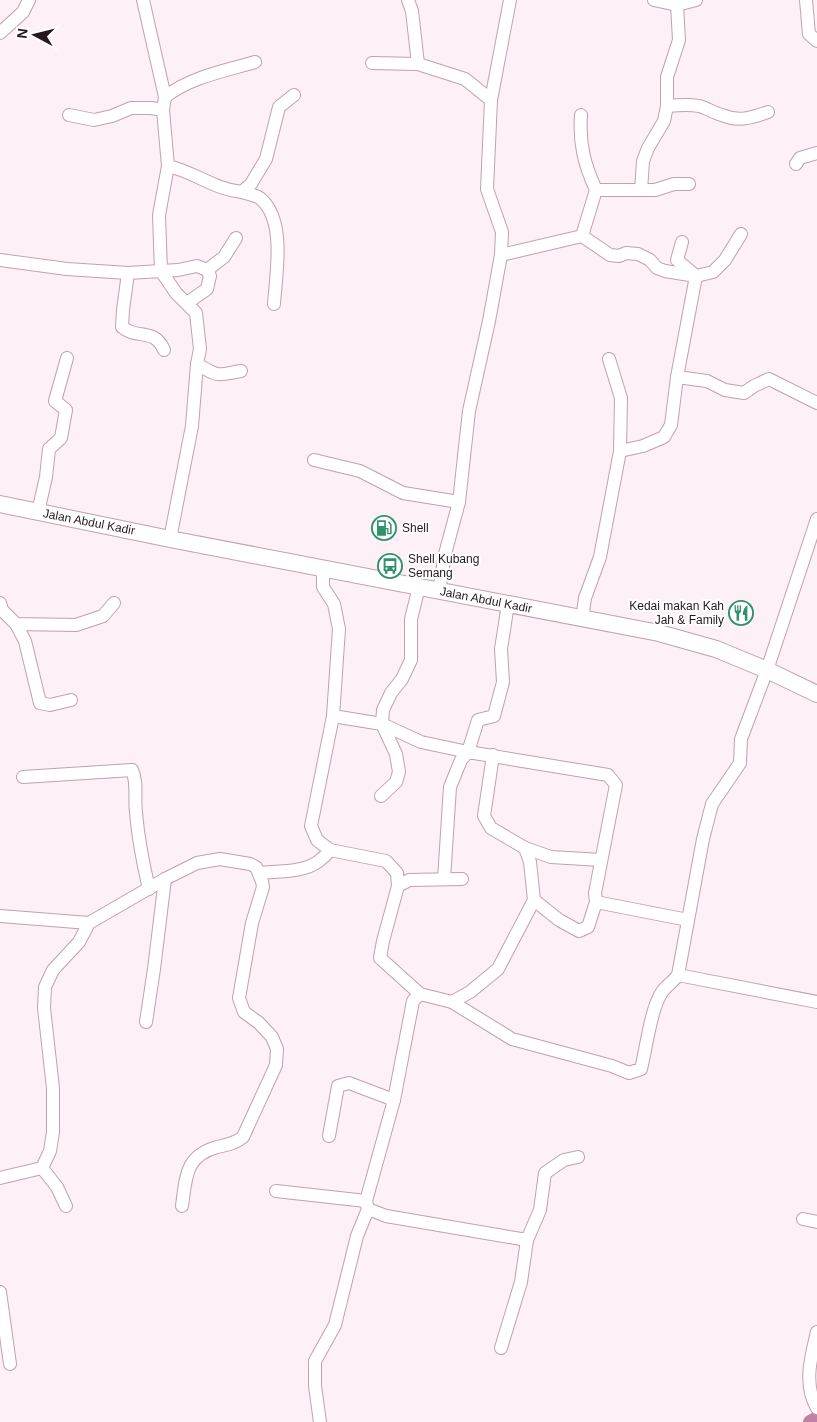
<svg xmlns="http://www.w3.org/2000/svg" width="817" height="1422" font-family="Arial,sans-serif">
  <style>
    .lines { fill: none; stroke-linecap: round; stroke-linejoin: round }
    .canal { stroke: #be82a4; stroke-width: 14 }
    .minor-casing { stroke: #bfa1b1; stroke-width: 14 }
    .major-casing { stroke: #bfa1b1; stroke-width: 18 }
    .minor { stroke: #fff; stroke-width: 12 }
    .major { stroke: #fff; stroke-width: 16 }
    .labels { text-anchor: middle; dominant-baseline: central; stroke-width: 4; stroke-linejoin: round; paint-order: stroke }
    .street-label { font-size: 12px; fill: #25191f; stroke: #fff }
    .poi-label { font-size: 12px; fill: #25191f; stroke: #fff; text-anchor: start }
  </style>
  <rect width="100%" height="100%" fill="#fdf0f6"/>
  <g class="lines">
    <path class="canal" d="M810 1422 817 1418"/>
    <defs>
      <g id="minor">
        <path d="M143 0 165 97 163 110 168 166 159 215 161 271 176 293 196 313 200 349 197 364 192 426 170 539"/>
        <path d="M408 0 412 11 418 64"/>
        <path d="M654 0 677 5 696 0"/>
        <path d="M806 0 809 34 817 41"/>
        <path d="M0 33 23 12 29 0"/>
        <path d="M372 63 418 64 465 79 491 100"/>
        <path d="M165 97C190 77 225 71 255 62"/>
        <path d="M667 106C678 105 689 104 699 106 707 108 714 113 722 115 738 122 752 118 768 112"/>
        <path d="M69 115 94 120 112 116 131 108H151L163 110"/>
        <path d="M796 164 800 158 817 153"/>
        <path d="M168 166C195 172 213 189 242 192L251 184 266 159 279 107 294 95"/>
        <path d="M596 190H655L674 184H689"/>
        <path d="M641 190 643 161 648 148 664 121 667 106V77L679 40 677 5"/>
        <path d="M242 192C248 194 257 195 261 199 286 221 276 274 274 304"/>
        <path d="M582 236 610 255 619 256 626 253 638 254 650 260 657 268 665 271 696 276 713 272 725 260 741 234"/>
        <path d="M501 255 582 236 596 190C584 164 579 143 581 115"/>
        <path d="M0 260 67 269 128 273 178 270 197 266 207 270 210 276 207 289 187 303"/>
        <path d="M207 270 224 257 236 238"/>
        <path d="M128 273 123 310 122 327C137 340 154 327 164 350"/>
        <path d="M197 364C220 378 217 375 241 371"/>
        <path d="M677 377 707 381 725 390 744 393 754 386 769 379 817 403"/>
        <path d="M620 451 643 446 664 437 671 425 677 377 696 276 677 260 682 242"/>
        <path d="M314 460 360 471 403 493 459 502"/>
        <path d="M38 512 46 477 49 449 61 438 66 410 55 401 67 358"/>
        <path d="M323 568V587L334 604 339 629 333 716 311 826 317 840 330 850 386 861 397 873 398 886 383 941 380 958 420 994 452 1002 512 1039 612 1066 629 1073 641 1069C646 1049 651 1008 662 992 666 986 674 981 678 975L703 839 712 804 740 763 741 739 767 670 817 519"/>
        <path d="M439 591 445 554 459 502 469 411 489 321 501 255 502 232 487 189 491 100 510 0"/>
        <path d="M0 603 2 610 16 624 76 625 103 616 114 603"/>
        <path d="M582 619 585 598 600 557 620 451 621 398 609 359"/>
        <path d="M16 624 25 641 40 703 50 705 71 700"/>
        <path d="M333 716 382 724 421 742 468 752 478 720 494 716 503 682 501 649 508 604"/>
        <path d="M493 755 484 816 491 828 525 848 551 857 601 860"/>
        <path d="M23 777 132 770C138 783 134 798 136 812 138 838 143 863 149 889"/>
        <path d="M381 796 396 782 399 772 396 754 382 724 383 710 391 693 402 679 411 660V619L419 587"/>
        <path d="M259 873C278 871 303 873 319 861 323 858 327 854 330 850"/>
        <path d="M444 879 450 787 461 760 468 752 608 775 616 785 595 893 596 902 588 927 579 931 559 920 534 900 530 862 525 848"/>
        <path d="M398 886 409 880 462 879"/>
        <path d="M596 902 688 920"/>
        <path d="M0 916 89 923"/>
        <path d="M678 975 817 1002"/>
        <path d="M452 1002 470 992 498 969 534 900"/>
        <path d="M146 1022 154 969 165 879"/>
        <path d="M329 1136 338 1086 349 1083 394 1100"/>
        <path d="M42 1168 57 1187 66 1206"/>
        <path d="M0 1178 42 1168 50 1151 53 1132V1088L44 1008 45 987 53 970 79 942 89 923 165 879 197 863 220 859 250 864 256 867 262 881 263 887 252 923 239 998 244 1012 259 1023 272 1037 277 1049 276 1065 243 1137C236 1143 227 1145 217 1147 185 1156 186 1177 182 1206"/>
        <path d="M276 1191 366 1201"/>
        <path d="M368 1209 386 1216 527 1240"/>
        <path d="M803 1219 817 1222"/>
        <path d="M0 1292 10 1364"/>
        <path d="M817 1332C811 1357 803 1384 817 1408"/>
        <path d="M501 1348 521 1282 527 1240 540 1210 545 1173 564 1160 578 1157"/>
        <path d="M320 1422 315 1386V1361L335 1325 357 1236 368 1209 366 1201 394 1100 413 1001 420 994"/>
      </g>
      <path id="major" d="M0 504 170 539 659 633 716 649 767 670 817 694"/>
    </defs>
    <use href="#minor" class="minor-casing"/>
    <use href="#major" class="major-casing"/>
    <use href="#minor" class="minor"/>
    <use href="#major" class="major"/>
  </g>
  <defs>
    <symbol id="fuel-ring" viewBox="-11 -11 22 22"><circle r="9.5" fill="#fff" stroke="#2e926d" stroke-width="1.5"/><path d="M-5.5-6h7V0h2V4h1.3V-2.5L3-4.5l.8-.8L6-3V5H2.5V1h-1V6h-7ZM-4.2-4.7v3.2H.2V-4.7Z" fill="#2e926d"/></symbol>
    <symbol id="bus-ring" viewBox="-11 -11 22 22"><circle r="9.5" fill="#fff" stroke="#2e926d" stroke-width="1.5"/><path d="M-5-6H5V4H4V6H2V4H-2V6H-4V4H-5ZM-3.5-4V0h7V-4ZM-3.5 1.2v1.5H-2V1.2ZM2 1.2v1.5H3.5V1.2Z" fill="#2e926d"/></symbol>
    <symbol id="restaurant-ring" viewBox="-11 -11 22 22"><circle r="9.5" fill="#fff" stroke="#2e926d" stroke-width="1.5"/><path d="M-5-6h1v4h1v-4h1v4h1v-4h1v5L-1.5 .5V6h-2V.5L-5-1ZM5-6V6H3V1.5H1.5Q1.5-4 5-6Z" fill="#2e926d"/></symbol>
  </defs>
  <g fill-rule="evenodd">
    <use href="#fuel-ring" x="370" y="514" width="28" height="28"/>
    <use href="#bus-ring" x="376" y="552" width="28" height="28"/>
    <use href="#restaurant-ring" x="727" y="599" width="28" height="28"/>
  </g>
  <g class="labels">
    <g class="street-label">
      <text transform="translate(89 522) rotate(11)">Jalan Abdul Kadir</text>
      <text transform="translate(486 600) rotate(11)">Jalan Abdul Kadir</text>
    </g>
    <g class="poi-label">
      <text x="402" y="528">Shell</text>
      <text x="408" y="559">Shell Kubang<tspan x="408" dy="14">Semang</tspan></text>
      <text x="724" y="606" text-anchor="end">Kedai makan Kah<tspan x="724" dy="14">Jah &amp; Family</tspan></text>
    </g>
  </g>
  <g transform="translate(35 35) rotate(277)" stroke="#ffffff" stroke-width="4" paint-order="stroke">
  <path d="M0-4L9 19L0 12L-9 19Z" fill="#25191f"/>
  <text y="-8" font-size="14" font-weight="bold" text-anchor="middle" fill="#25191f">N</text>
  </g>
</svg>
